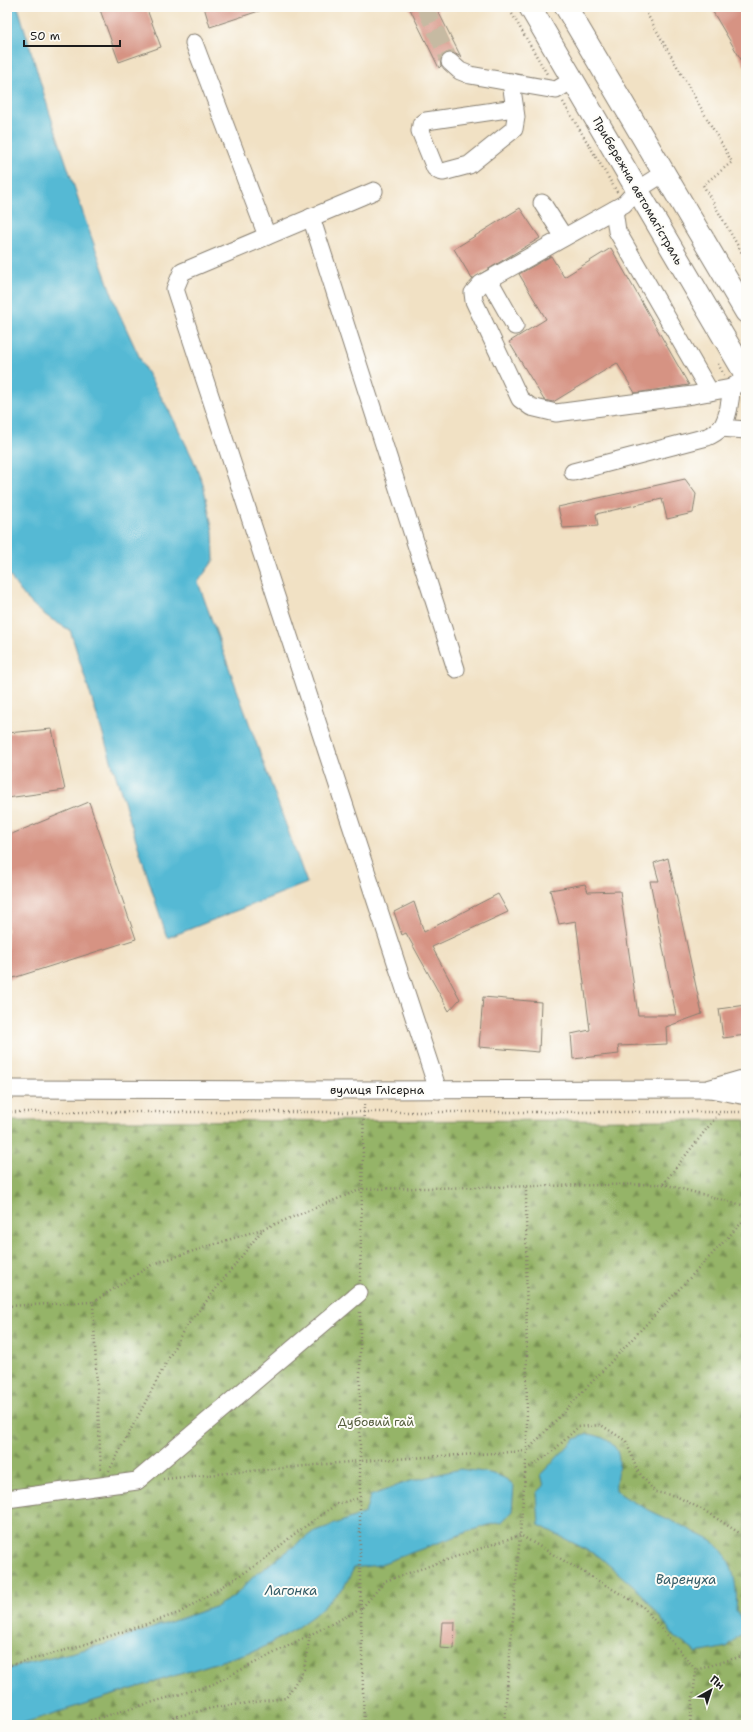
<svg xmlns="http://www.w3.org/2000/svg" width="753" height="1732" font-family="'Shantell Sans',sans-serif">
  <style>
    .forest { fill: url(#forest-firs); stroke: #586842 }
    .water { fill: #55b9d4; stroke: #386a78 }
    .building { fill: #d69383 }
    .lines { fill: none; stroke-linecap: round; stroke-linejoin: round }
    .minor-tunnel { stroke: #c6baa2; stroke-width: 17; stroke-dasharray: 17 8; stroke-linecap: butt }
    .minor-casing { stroke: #867e70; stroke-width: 19 }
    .major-casing { stroke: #867e70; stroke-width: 24 }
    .path { stroke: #867e70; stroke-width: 2.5; stroke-dasharray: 1 3; stroke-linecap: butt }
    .minor { stroke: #fff; stroke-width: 17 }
    .major { stroke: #fff; stroke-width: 22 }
    .labels { text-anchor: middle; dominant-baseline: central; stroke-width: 4; stroke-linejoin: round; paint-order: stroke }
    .street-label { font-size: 12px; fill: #1c1c1c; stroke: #fdfcf7 }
    .park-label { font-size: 12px; fill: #545c3c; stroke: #fdfcf7 }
    .water-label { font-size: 13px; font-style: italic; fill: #335b66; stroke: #fdfcf7 }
  </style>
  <defs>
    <pattern id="forest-firs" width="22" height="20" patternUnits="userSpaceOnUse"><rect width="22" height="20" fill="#95b467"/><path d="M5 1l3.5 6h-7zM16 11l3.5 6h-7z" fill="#799254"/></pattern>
  </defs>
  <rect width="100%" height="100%" fill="#fdfcf7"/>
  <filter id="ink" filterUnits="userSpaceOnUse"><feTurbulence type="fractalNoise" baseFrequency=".025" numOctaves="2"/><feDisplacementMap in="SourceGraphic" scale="8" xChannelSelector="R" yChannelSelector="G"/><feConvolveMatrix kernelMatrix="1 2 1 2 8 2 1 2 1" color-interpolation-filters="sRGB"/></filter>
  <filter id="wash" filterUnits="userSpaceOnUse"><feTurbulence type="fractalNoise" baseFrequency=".012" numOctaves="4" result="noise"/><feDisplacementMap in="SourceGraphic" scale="16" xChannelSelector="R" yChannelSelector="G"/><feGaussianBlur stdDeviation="0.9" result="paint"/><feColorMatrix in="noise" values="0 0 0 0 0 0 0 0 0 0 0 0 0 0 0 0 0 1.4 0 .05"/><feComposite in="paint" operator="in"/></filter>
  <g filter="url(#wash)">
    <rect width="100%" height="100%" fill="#f1e1c4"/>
    <path class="forest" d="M746 1120V1725H7V1121Z"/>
    <g class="water">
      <path d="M7 7H18L49 111 86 222 118 311 145 369 171 414 193 459 203 484 213 531 214 560 198 582 307 883 167 938 70 630C41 615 23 599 7 571Z"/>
      <path d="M588 1434C604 1436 620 1444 619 1463 618 1474 615 1480 616 1491 641 1509 671 1519 698 1534 704 1537 712 1540 717 1545 734 1562 738 1588 736 1611L744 1622V1631L727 1647 697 1653 675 1637 643 1595 600 1557 539 1525 537 1493 544 1486 541 1474 575 1439Z"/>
      <path d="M460 1469C478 1472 502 1471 514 1486L512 1511 502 1522 484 1526 378 1565 354 1568 344 1587 314 1615 292 1631 260 1649 17 1725H7V1669L106 1644 217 1606 235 1596 254 1576 313 1532 365 1513 370 1496 407 1482Z"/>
    </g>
    <g id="blocks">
      <g class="building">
        <path d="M99 7H146L161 47 119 62Z"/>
        <path d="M204 7H265V9L210 27Z"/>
        <path d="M409 7H436L461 57 452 52 447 53 442 56 440 60 441 66 439 68Z"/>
        <path d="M710 7H740L746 18V68Z"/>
        <path d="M520 208 540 238 472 279 454 249Z"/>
        <path d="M611 248 689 385 635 393 617 363 553 402 544 400 509 342 546 319 519 274 551 256 564 277Z"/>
        <path d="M685 479 696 494 693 513 667 519 662 499 596 514 598 526 563 528 558 507Z"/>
        <path d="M52 729 65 790 7 798V733Z"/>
        <path d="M89 802 136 939 7 980V836Z"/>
        <path d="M668 858 702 1014 666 1027 667 1044 618 1046 619 1054 573 1059 571 1034 590 1030 576 921 559 924 550 890 585 884 588 892 620 891 638 1015H676L650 881H659L654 863Z"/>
        <path d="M498 894 508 912 432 947 460 999 449 1011 406 933 402 935 394 912 414 902 424 932Z"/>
        <path d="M483 997 541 1002 539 1052 479 1047Z"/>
        <path d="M746 1005V1035L723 1038 719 1009Z"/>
        <path d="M442 1622H455L454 1649 440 1648Z"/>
      </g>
    </g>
  </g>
  <g filter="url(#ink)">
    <use href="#blocks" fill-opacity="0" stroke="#867e70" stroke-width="1"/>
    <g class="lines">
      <path class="minor-tunnel" d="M425 7 450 62"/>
      <defs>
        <g id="minor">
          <path d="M194 43 267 236"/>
          <path d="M450 62 460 71 470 75 556 90 573 80"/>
          <path d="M511 82 516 117 514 129 469 165 443 172 439 171 435 168 420 131 421 125 426 121 515 108"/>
          <path d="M664 173 637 190 624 204 481 284 473 293 474 301 520 399 531 407 556 413 693 395 731 388 746 378"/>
          <path d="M374 191 182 272 175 289 438 1090"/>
          <path d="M542 203 564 237"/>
          <path d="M614 210 617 231 710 392"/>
          <path d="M311 217 456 669"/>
          <path d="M489 280 515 326"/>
          <path d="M721 428 746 430"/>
          <path d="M573 472 707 437C712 435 717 432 721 428 728 419 731 399 731 388"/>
          <path d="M7 1089 364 1090 708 1089 746 1078"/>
          <path d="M710 1089 746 1096"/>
          <path d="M7 1499 137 1481 359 1293"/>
        </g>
        <g id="major">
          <path d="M530 7 746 375"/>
          <path d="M566 7 746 312"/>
        </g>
      </defs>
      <use href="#minor" class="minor-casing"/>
      <use href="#major" class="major-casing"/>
      <g class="path">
        <path d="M508 7 547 74"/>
        <path d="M643 7 732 162 703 185 746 260"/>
        <path d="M563 102 617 192"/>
        <path d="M718 364 724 375"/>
        <path d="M7 1112H746"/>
        <path d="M663 1184 746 1206"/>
        <path d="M360 1281 364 1104"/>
        <path d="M93 1302 153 1264 262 1229"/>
        <path d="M7 1306 93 1302 101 1471"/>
        <path d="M360 1312V1579L364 1725"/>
        <path d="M526 1469 550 1454 578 1427 601 1425 626 1441 637 1470 655 1492 676 1496 705 1511 741 1534 746 1545"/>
        <path d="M109 1471 183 1331 263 1229 362 1189 663 1184 720 1112"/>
        <path d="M7 1478 11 1485"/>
        <path d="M163 1479 360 1461 527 1451 526 1187"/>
        <path d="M7 1666 77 1647 179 1613 260 1563 293 1535 337 1504 360 1498"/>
        <path d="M75 1725 211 1685 361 1609 385 1581 520 1535 643 1607 696 1670"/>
        <path d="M164 1725 174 1717 217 1707 286 1698 304 1669 310 1635"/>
        <path d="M504 1725 527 1451 746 1218"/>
        <path d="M690 1725 696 1670 739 1657 746 1650"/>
      </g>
      <use href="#minor" class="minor"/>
      <use href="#major" class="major"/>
    </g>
  </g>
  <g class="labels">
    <g class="street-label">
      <text transform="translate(638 191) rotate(60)">Прибережна автомагістраль</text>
      <text x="377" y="1090">вулиця Глісерна</text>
    </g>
    <g class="park-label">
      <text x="376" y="1422">Дубовий гай</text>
    </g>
    <g class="water-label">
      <text x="686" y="1579">Варенуха</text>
      <text x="291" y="1590">Лагонка</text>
    </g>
  </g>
  <rect width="753" height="1732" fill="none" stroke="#fdfcf7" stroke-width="24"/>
  <g transform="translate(711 1690) rotate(39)" stroke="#fdfcf7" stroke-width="3" paint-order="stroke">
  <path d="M0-3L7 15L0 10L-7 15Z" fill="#1c1c1c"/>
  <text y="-6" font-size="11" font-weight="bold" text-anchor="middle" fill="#1c1c1c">Пн</text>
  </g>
  <path d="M24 40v6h96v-6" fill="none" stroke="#1c1c1c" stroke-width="2"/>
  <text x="30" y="40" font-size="12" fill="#1c1c1c" stroke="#fdfcf7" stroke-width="3" paint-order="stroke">50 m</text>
</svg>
